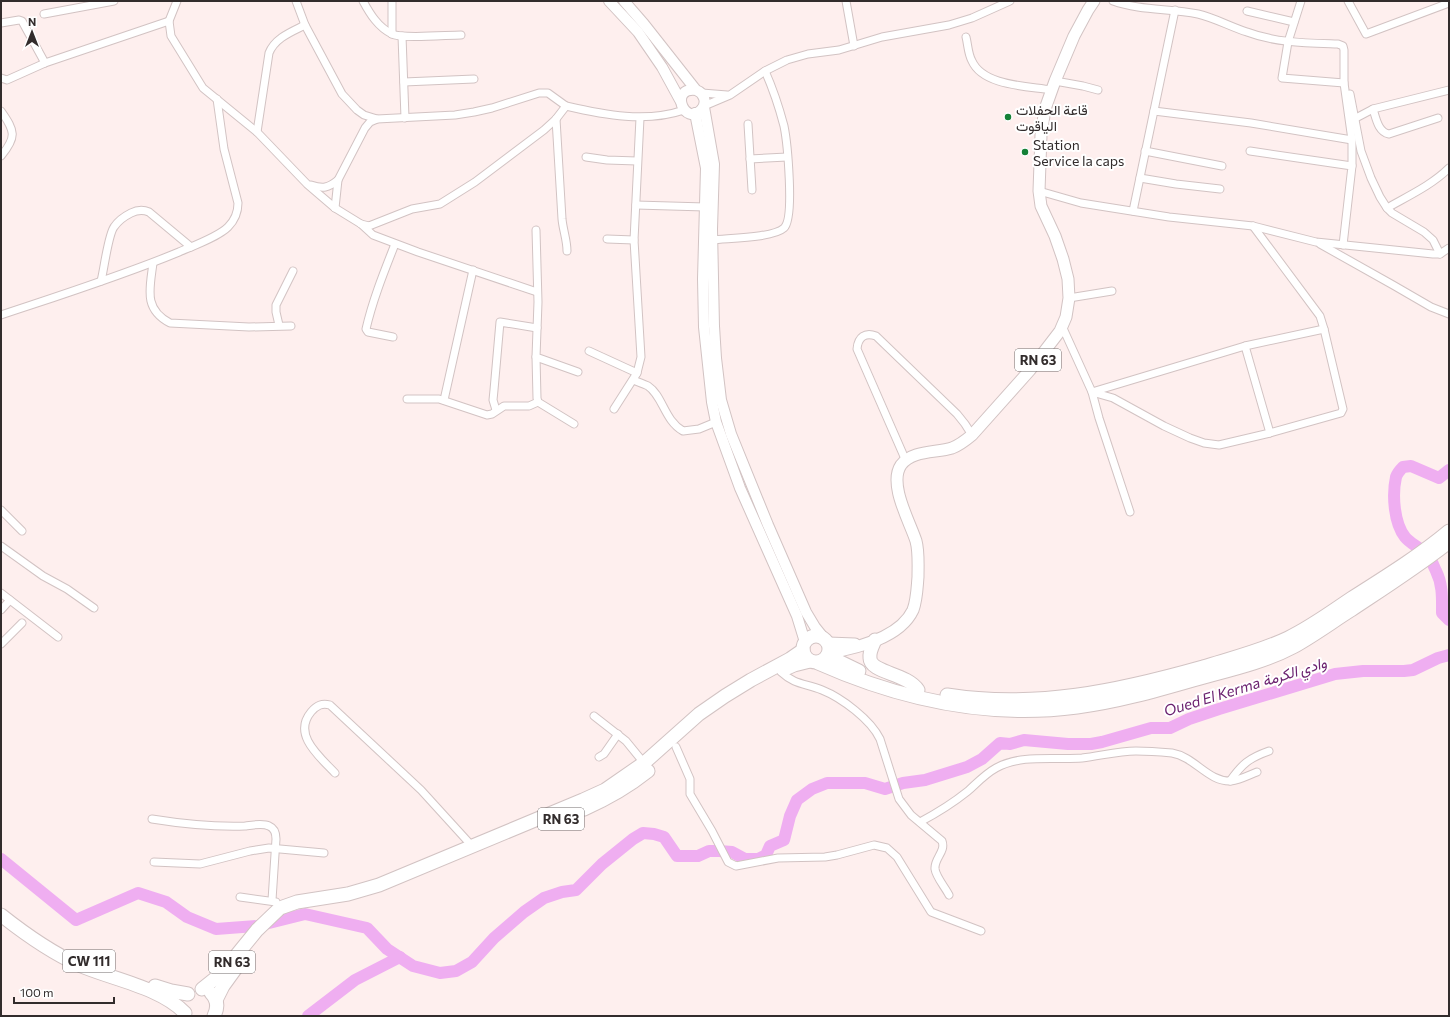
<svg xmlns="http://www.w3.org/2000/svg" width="1450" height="1017" font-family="Commissioner,Vazirmatn,sans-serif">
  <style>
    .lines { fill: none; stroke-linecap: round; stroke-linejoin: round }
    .river { stroke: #efaef1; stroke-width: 12 }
    .street-casing { stroke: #d2c3c3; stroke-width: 9 }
    .secondary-casing { stroke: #d2c3c3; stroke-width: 12 }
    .primary-casing { stroke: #d2c3c3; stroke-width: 13 }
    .highway-casing { stroke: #d2c3c3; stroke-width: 15 }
    .street { stroke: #fff; stroke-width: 7 }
    .secondary { stroke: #fff; stroke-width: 10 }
    .primary { stroke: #fff; stroke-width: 11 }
    .highway { stroke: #fff; stroke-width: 13 }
    .poi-dot { fill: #158036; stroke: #fff; stroke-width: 1.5 }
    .labels { text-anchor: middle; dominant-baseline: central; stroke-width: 4; stroke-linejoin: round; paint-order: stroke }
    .shield { fill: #fff; stroke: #706b6b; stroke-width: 1 }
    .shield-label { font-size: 13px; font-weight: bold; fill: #322c2c }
    .poi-label { font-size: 14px; fill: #322c2c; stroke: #fff; text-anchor: start }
    .water-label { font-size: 15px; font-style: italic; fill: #6c2270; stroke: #fff }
  </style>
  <rect width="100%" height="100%" fill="#feefee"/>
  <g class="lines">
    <g class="river">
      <path d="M1449 470 1439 478 1411 466 1403 467C1400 470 1397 474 1396 477 1392 495 1394 523 1405 537 1409 542 1415 545 1420 549 1427 554 1433 563 1436 571 1443 585 1442 599 1442 613L1449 620"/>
      <path d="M1 859 76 920 138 893 166 902 187 917 216 929 257 926 305 914 367 928 387 949 413 966 440 973 456 971 472 962 494 938 524 912 544 898 562 892 576 890 602 864 633 839 643 833 654 834 664 837 677 856H698L709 851H719L732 852 745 859H758L766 855 770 846 784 840 790 816 797 800 812 789 827 783H865L885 789 903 783 925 780 967 767 982 759 1000 743 1010 744 1024 740 1068 744H1091L1102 742 1151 728H1170L1189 719 1219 709 1335 674 1363 671H1404L1413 670 1438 658 1449 655"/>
      <path d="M308 1016 355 980 400 957"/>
    </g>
    <defs>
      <g id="street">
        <path d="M177 1 169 21 171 36 203 88 257 132 307 184 335 208 361 224 373 235 418 252 537 292"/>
        <path d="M296 1 305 25 342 94 357 110 364 115 377 119"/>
        <path d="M363 1C370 14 378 27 392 34 402 39 447 35 461 35"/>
        <path d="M846 1 854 46"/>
        <path d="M1113 1C1141 11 1170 8 1198 14 1215 18 1231 27 1247 32 1276 43 1307 43 1338 44L1343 46 1344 50V83L1352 140V166"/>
        <path d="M1301 1 1288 42 1282 78 1344 83"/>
        <path d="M1348 1 1366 34 1449 3"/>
        <path d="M1247 11 1294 22"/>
        <path d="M44 14 114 1"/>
        <path d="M1 23 19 20 22 21 45 63"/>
        <path d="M392 34V1"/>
        <path d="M402 36 405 118"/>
        <path d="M966 37C968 45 968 54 972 61 983 86 1028 86 1051 90"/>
        <path d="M1 78 7 80 45 63 169 21"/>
        <path d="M1055 81 1083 86 1098 90"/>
        <path d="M404 82 474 79"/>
        <path d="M702 93 727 95"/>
        <path d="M1350 94 1361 151 1371 178 1380 197 1387 208 1392 213 1424 232 1433 240 1440 254"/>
        <path d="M704 106 730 95 765 71 787 60 808 54 839 50 882 37 949 25 972 18 1010 1"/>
        <path d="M1373 109C1376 118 1378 132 1389 134L1438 118"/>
        <path d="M1 111C15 131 17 137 1 156"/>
        <path d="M1154 111 1251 123 1352 140"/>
        <path d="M556 119 562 219C563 230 567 240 567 251"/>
        <path d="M1354 119 1373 109 1449 90"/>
        <path d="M748 124 752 190"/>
        <path d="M257 132 269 53C275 38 291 32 305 25"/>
        <path d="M1145 151 1222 166"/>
        <path d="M1250 151 1352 166 1343 245"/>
        <path d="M586 157 607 160 637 161"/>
        <path d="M750 159 787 157"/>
        <path d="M1140 178 1176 184 1220 189"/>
        <path d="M338 180 365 128 370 122 377 119 455 115 474 112 492 108 539 93H548L566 106"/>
        <path d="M311 185C323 189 328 188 338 180L335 208"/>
        <path d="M1039 191 1081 203 1169 217 1253 226 1316 242 1433 254H1440L1449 248"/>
        <path d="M636 205 705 207"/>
        <path d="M1387 208C1408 196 1432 185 1449 168"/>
        <path d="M1133 211 1175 10"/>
        <path d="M361 224 369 226 412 209 440 204 475 182 544 130 556 119 566 106C605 115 646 123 684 110"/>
        <path d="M536 230 538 302 536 357 578 372"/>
        <path d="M607 239 634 240"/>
        <path d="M712 240C728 238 773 238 784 228 795 218 787 141 784 126 779 107 773 89 765 71"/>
        <path d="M1320 244 1393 285 1431 307 1449 314"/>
        <path d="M153 263C150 288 143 309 170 323L249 327 291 326"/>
        <path d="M101 281C104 270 108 235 114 227 118 221 125 216 131 213 137 210 142 209 149 212L191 247"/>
        <path d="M1069 298 1112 291"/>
        <path d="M1 315C61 295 121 276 179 252 193 246 218 237 228 227 235 220 238 212 238 203L224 149 217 99"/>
        <path d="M279 325 276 312V305L293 271"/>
        <path d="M1062 326 1092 392 1113 398 1164 426 1190 438 1204 443 1219 445 1270 433 1341 413 1343 409 1324 329 1320 316 1253 226"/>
        <path d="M393 337 368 332 366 329C373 299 384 272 395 244"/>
        <path d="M1245 346 1270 433"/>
        <path d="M589 351 637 373"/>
        <path d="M536 357 537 398 538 402 574 424"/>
        <path d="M633 380C638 382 644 384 648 386 663 396 664 420 683 431L699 429 716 422"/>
        <path d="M407 399H439L487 415 492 414 504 406H529L538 402"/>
        <path d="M444 400 473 270"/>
        <path d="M614 409 637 373 641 357 634 240 640 118"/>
        <path d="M496 410 493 400 494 390 500 322 537 328"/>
        <path d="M906 461 857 349C858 337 865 332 876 336L957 414 965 424 972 435"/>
        <path d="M1 510 22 531"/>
        <path d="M1130 512 1099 418 1092 392 1245 346 1324 329"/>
        <path d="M1 546 43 576 67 589 94 608"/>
        <path d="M1 593 58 637"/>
        <path d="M1 610 10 600"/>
        <path d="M1 644 22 623"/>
        <path d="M781 672C795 685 805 683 822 690 842 698 871 720 880 739L899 799 911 815 942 841C946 852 934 858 935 869 936 877 945 887 949 895"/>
        <path d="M594 716 626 741 644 763"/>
        <path d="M676 747 690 779V794L712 831 728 862 736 866 778 858 825 857 837 855 874 845 887 848 897 857 931 912 981 931"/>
        <path d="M599 757 604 754 618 734"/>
        <path d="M335 773C320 757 292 735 311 712 317 705 322 703 330 705L421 790 472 846"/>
        <path d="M1230 781C1242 764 1249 758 1269 751"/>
        <path d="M152 819C183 824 213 827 245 826 252 825 263 823 269 826 274 828 276 833 276 839L272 900"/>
        <path d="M920 822C937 813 953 803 968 791 977 783 985 774 996 768 1021 754 1054 760 1082 758 1100 756 1118 751 1136 751 1148 751 1161 752 1172 753 1195 757 1208 782 1231 781 1240 780 1249 775 1257 772"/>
        <path d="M154 862 200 864 250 851 269 848 324 853"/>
        <path d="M240 897 276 902"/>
      </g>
      <g id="secondary">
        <path d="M609 1 638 32 662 67 680 100"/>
        <path d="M624 1 644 24 696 90C704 93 708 103 701 110 685 127 668 87 696 90"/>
        <path d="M704 107 714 164 712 229 714 326 716 358 721 400 731 434 768 525 806 612 815 627 823 637"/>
        <path d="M695 113 706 168 703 279 704 327 712 402 716 422 740 488 797 616 805 642"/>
      </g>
      <g id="primary">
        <path d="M828 643 855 644"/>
        <path d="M829 653C857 648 900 638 913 610 917 599 917 588 918 577 918 565 919 552 916 541 910 522 888 484 901 465 912 450 936 453 952 448 960 445 966 440 972 435L1030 370 1060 331 1066 317 1069 298 1068 279 1063 259 1055 236 1041 206 1039 191 1041 135 1045 109 1055 81 1074 36 1088 10 1094 1"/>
      </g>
      <g id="highway">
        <circle cx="816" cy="649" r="13"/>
        <path d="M875 640C873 645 869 652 870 658 870 673 907 673 918 690"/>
        <path d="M828 656 859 671"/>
        <path d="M818 663C899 699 987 719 1077 707 1116 702 1155 691 1193 680 1225 671 1263 663 1293 647 1313 636 1332 622 1351 610 1384 588 1417 567 1449 542"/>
        <path d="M785 669 794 665 810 661"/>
        <path d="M947 695C1035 709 1118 691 1203 667 1232 658 1261 651 1288 638 1311 627 1331 612 1352 598 1385 577 1419 556 1449 531"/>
        <path d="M584 809C607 799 628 787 648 771"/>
        <path d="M1 915C25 934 50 952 79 965 111 979 160 987 185 1013"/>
        <path d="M155 986 171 991 188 994"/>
        <path d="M202 989 222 973 257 930 280 908 297 902 348 894 379 885 583 800 605 790 644 763 699 714 725 696 751 680 790 659 803 650"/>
        <path d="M211 993C218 1000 218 1008 214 1016"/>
        <path d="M216 1000 223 986 236 968"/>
      </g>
    </defs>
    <use href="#street" class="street-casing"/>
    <use href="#secondary" class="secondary-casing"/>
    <use href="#primary" class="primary-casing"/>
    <use href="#highway" class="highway-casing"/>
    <use href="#street" class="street"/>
    <use href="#secondary" class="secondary"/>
    <use href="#primary" class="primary"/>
    <use href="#highway" class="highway"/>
  </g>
  <g class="poi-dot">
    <circle cx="1008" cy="117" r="4"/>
    <circle cx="1025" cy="152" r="4"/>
  </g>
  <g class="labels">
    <g class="shield">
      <rect x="1015" y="349" width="46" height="22" rx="3"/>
      <rect x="538" y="808" width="46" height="22" rx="3"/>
      <rect x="63" y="950" width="52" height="22" rx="3"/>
      <rect x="209" y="951" width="46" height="22" rx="3"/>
    </g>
    <g class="shield-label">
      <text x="1038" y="360">RN 63</text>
      <text x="561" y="819">RN 63</text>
      <text x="89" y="961">CW 111</text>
      <text x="232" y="962">RN 63</text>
    </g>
    <g class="poi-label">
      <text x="1016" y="109">قاعة الحفلات<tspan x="1016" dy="16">الياقوت</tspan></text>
      <text x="1033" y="144">Station<tspan x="1033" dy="16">Service la caps</tspan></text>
    </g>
    <g class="water-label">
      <text transform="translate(1245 686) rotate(-17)">Oued El Kerma وادي الكرمة</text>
    </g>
  </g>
  <rect width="1450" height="1017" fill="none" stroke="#322c2c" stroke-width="4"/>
  <g transform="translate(32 32)" stroke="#ffffff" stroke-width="3" paint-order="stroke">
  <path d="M0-3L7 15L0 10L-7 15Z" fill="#322c2c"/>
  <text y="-6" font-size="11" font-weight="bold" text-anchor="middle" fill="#322c2c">N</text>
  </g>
  <path d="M14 997v6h100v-6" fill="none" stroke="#322c2c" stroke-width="2"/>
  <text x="20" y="997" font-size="12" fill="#322c2c" stroke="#ffffff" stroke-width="3" paint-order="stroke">100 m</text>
</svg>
